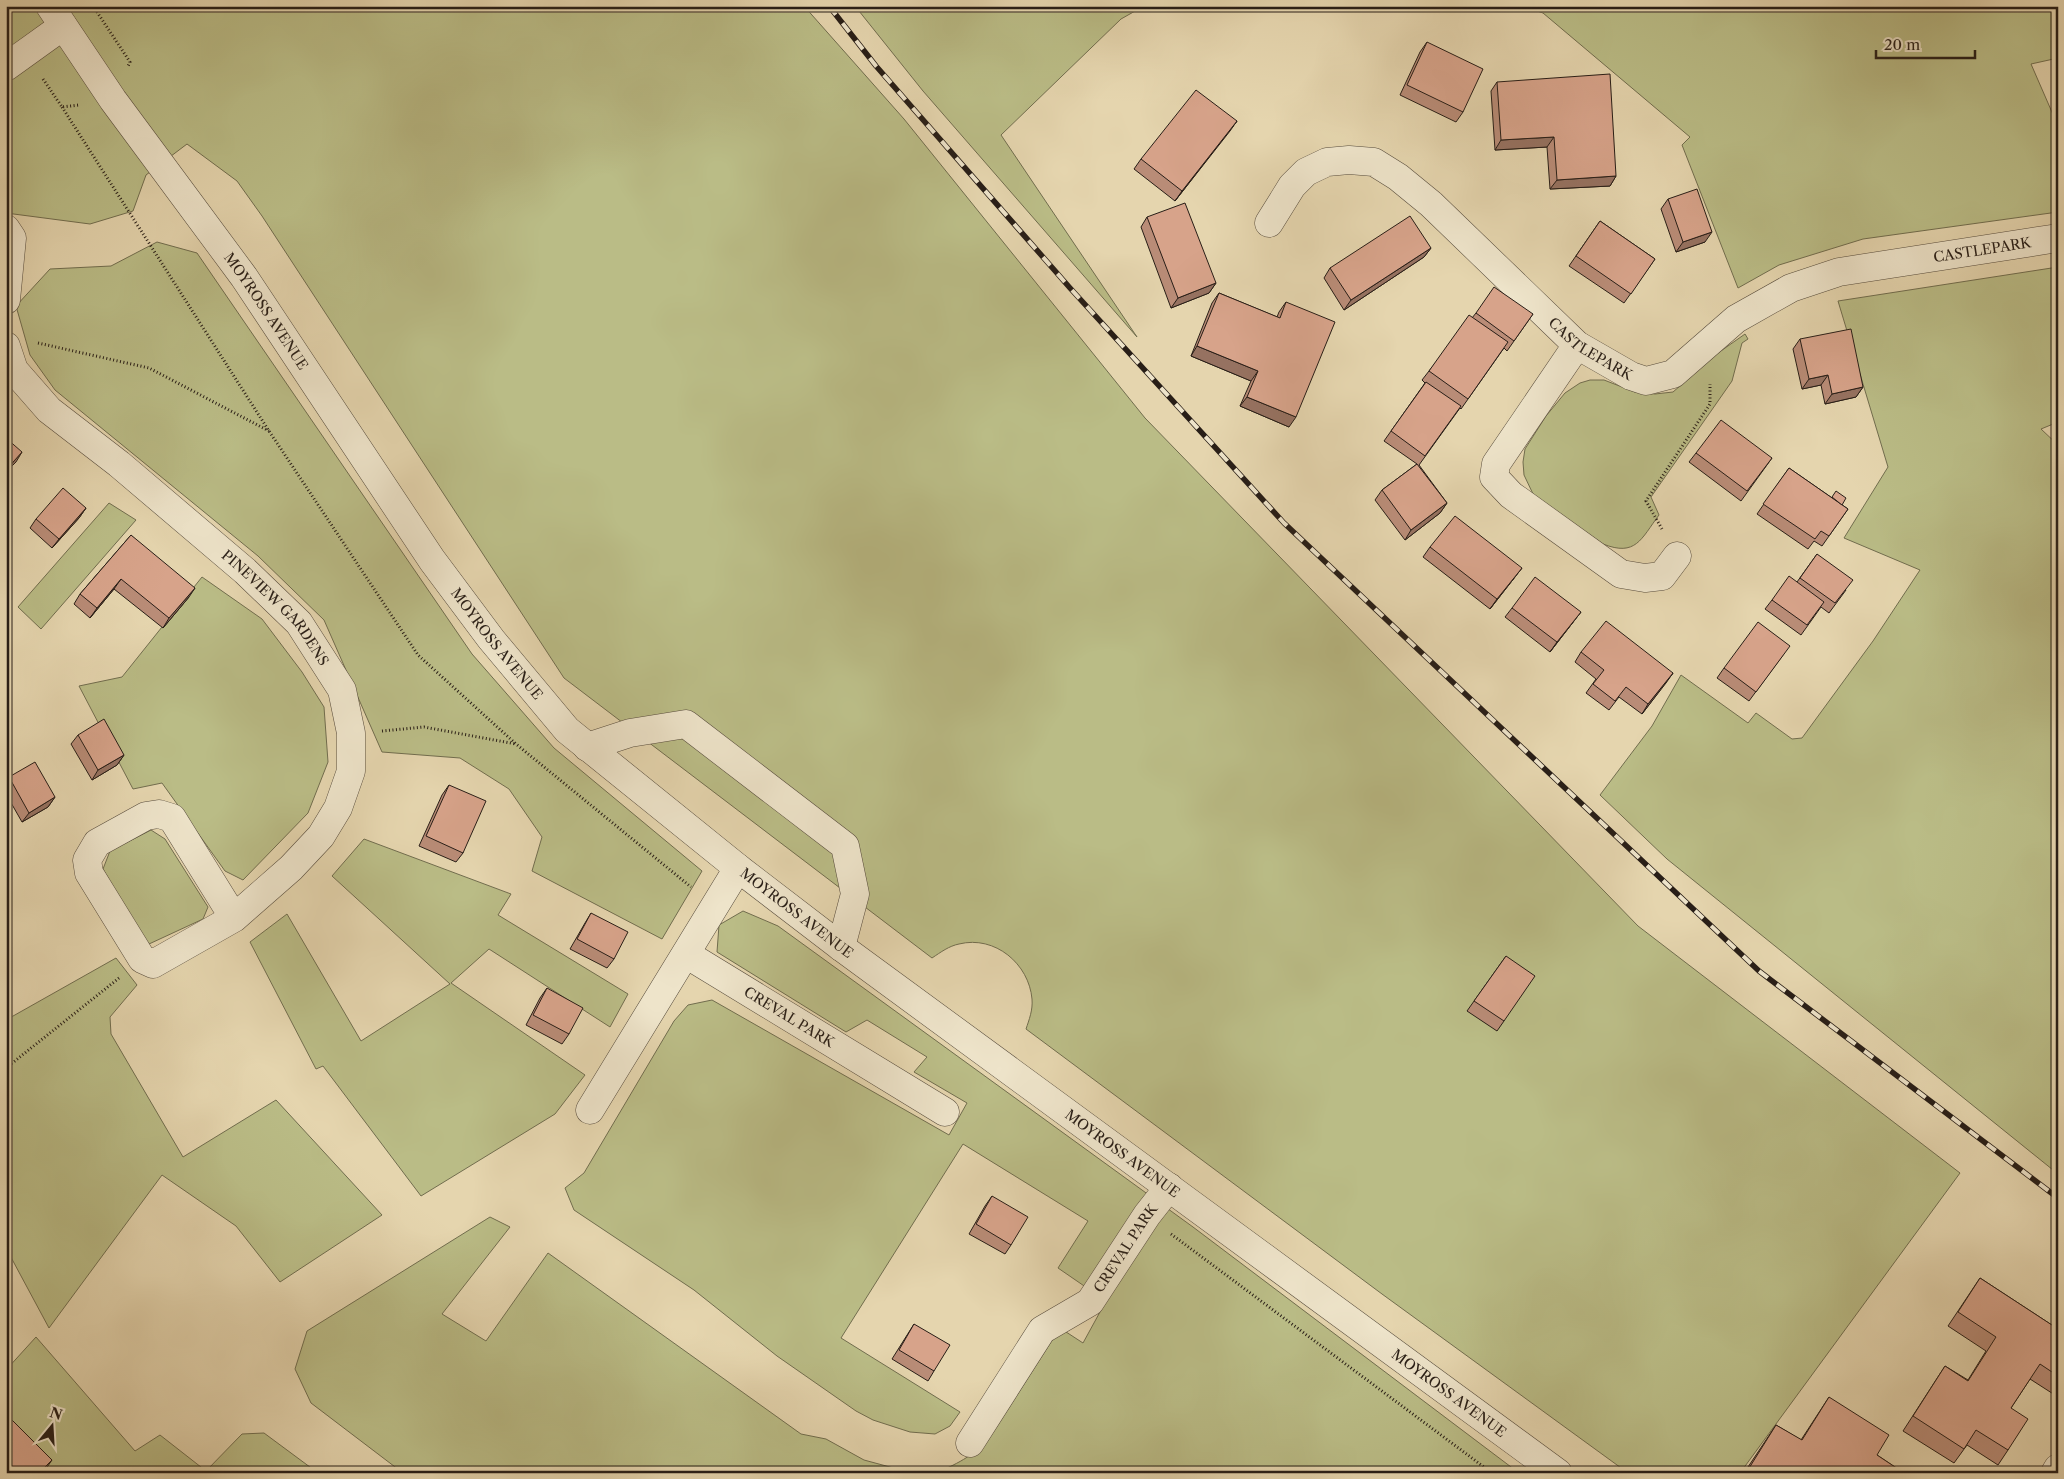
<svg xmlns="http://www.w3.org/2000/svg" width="2064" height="1479" font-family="'Libre Caslon Text',serif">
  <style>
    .green { fill: #babc86; stroke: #716d4e }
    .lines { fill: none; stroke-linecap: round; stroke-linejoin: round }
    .minor-casing { stroke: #574c3d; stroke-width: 29 }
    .path { stroke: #281e17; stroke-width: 3; stroke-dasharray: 1 2.5; stroke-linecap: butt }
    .minor { stroke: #eee4ca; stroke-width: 28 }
    .rail-casing { stroke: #281e17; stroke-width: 5.5 }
    .rail { stroke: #eee4ca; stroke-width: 4; stroke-dasharray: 11; stroke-linecap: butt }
    .wall { fill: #b98c77; stroke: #281e17 }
    .shaded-wall { fill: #967261; stroke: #281e17 }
    .building { fill: #d7a38a; stroke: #281e17 }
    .labels { text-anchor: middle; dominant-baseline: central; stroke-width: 4; stroke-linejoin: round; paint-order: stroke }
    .street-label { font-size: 14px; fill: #281e17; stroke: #eee4ca }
  </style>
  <rect width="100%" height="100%" fill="#e5d5ae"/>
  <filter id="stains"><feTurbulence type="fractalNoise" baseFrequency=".004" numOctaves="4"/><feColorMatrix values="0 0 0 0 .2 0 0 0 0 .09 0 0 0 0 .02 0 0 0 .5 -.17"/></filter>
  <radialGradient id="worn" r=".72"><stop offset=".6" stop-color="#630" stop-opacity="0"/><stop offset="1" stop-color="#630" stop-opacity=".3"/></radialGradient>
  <g class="green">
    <path d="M6 6H804L904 119 1145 418 1638 926 1960 1173 1740 1473H1628L1382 1294 1026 1029C1029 1020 1033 1010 1032 999 1029 964 995 935 959 944 949 946 941 952 932 958L564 678 262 216 237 181 187 144 146 175 133 211 90 224 6 213Z"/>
    <path d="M855 6H1144L1121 19 1001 135 1137 337 923 91Z"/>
    <path d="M1522 6H2058V58L2031 64 2058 126V212L1863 239 1779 265 1738 288 1682 145 1690 137 1543 13Z"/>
    <path d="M157 242 197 253 472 654 554 748 702 871 662 939 532 871 542 837 509 789 460 758 382 752 324 620 258 556 55 390 30 355 16 306 50 269 111 266Z"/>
    <path d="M2058 267V422L2041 429 2058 445V1174L1667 859 1600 795 1652 726 1681 675 1748 723 1756 713 1792 739 1802 738 1873 641 1920 570 1844 538 1888 467 1838 301Z"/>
    <path d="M1745 334 1748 339 1742 343 1732 381 1651 497 1659 515C1641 539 1636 557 1603 544L1534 496 1524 475 1523 462 1525 449 1546 416 1565 393 1580 383 1590 380H1604L1635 392 1655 394 1673 392 1718 353Z"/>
    <path d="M109 503 136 520 41 629 18 607Z"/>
    <path d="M202 577 262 619 302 672 324 707 328 762 308 813 243 880 225 871 162 783 133 789 79 686 122 677Z"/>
    <path d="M151 830 165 839 208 907 203 919 149 944 142 938 103 869 110 851Z"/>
    <path d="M364 839 511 894 498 915 628 994 610 1027 489 949 451 983 585 1075 555 1114 421 1196 323 1066 316 1069 250 942 287 914 361 1041 450 984 332 876Z"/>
    <path d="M743 911 778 926 1193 1227 1519 1473H936C961 1462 975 1455 992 1434L1060 1328 1083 1343 1106 1301 1058 1268 1088 1221 963 1144 841 1338 960 1412 950 1426 935 1434 910 1432 873 1420 856 1411 777 1356 694 1290 574 1210 565 1188 584 1173 674 1021 688 1005 712 1000 949 1135 967 1103 914 1072 927 1057 867 1020 846 1032 717 952 719 925Z"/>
    <path d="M116 958 137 985 110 1017 111 1034 183 1157 276 1100 382 1215 280 1282 236 1226 162 1175 49 1328 6 1248V1020Z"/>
    <path d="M490 1217 510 1227 442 1314 486 1341 548 1253 801 1434 826 1439 864 1460 912 1473H403L311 1403 295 1369 307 1331Z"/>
    <path d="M36 1337 135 1451 160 1435 206 1471 242 1434 264 1433 318 1473H6V1370Z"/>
  </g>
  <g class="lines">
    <defs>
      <g id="minor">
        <path id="s1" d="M50 6 113 100 244 277 432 560 491 639 567 730 738 868 841 947 1558 1473"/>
        <path d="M6 67 63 26"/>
        <path id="s2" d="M1269 223 1292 186 1306 172 1327 162 1349 160 1374 162 1398 177 1431 204 1577 345 1631 376 1646 381 1673 374 1736 319 1791 288 1839 272 2058 238"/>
        <path d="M6 229 12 238 6 300"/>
        <path d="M1577 345 1496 464 1494 477 1511 495 1621 574 1645 578 1662 576 1677 556"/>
        <path id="s3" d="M6 346 14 370 49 410 119 464 245 571 299 623 342 690 351 733V771L338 808 321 836 291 868 234 918 153 964 142 959 89 873 87 860 97 843 146 816 159 814 172 818 234 918"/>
        <path d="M587 747 630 733 686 724 845 846 855 894 841 947"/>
        <path id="s4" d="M686 954 945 1112"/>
        <path d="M590 1110 738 868"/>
        <path id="s5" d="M970 1443 1042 1330 1090 1302 1147 1215 1169 1187"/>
        <path d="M2055 1473 2058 1468"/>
      </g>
    </defs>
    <use href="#minor" class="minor-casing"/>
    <g class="path">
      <path d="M93 6 130 62 128 66"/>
      <path d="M43 79 62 107 79 105"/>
      <path d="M62 107 269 431 418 655 516 744 691 887"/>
      <path d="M38 343 149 368 269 431"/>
      <path d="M1662 529 1646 501 1710 404V384"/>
      <path d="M382 731 424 727 516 744"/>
      <path d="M6 1068 119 978"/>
      <path d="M1171 1234 1492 1473"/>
    </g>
    <use href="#minor" class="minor"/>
    <defs>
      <path id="rail" d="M829 6 876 66 1070 288 1284 523 1759 971 2058 1198"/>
    </defs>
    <use href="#rail" class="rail-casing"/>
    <use href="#rail" class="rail"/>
  </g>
  <g class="wall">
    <path d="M1427 42 1463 112 1456 122 1400 95 1420 52Z"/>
    <path d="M1497 82 1616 176 1610 186 1550 189 1547 147 1495 150 1491 91Z"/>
    <path d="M1237 121 1175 201 1134 169 1141 159Z"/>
    <path d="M1668 199 1705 242 1676 252 1661 209Z"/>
    <path d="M1147 217 1216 283 1209 293 1171 308 1141 227Z"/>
    <path d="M1600 221 1655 259 1624 303 1569 266Z"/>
    <path d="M1431 248 1424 257 1344 310 1324 278 1330 268Z"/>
    <path d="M1219 293 1277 317 1279 312 1286 302 1289 427 1240 406 1251 381 1191 356 1212 303Z"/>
    <path d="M1476 313 1533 314 1507 351 1504 348 1461 409 1460 408 1419 465 1447 503 1440 513 1405 540 1375 500 1382 490 1417 464 1384 441 1425 383 1422 380 1429 371Z"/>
    <path d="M1800 339 1863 387 1856 397 1825 404 1821 385 1802 389 1793 349Z"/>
    <path d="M1696 453 1772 458 1741 501 1689 462Z"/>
    <path d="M1789 468 1848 509 1822 546 1814 541 1808 549 1757 514Z"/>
    <path d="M86 508 79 518 52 548 30 528 36 519Z"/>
    <path d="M131 535 189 597 163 628 114 589 90 618 74 604 80 594Z"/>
    <path d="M1430 547 1515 577 1490 609 1423 557Z"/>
    <path d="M1817 554 1846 590 1829 613 1821 607 1801 635 1765 609 1772 600 1797 582Z"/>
    <path d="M1512 608 1574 621 1550 652 1505 617Z"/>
    <path d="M1581 652 1673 673 1642 714 1619 697 1609 710 1586 693 1596 679 1575 662Z"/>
    <path d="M1783 655 1749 701 1717 678 1724 668Z"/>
    <path d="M78 735 124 755 117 765 92 780 71 744Z"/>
    <path d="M9 777 55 797 48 807 22 822 6 794V781Z"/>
    <path d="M449 785 463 853 456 862 419 846 442 795Z"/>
    <path d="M591 913 614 959 607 968 570 949 585 923Z"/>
    <path d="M1506 956 1504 1021 1497 1031 1467 1011Z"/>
    <path d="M547 988 569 1034 562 1044 526 1025 540 998Z"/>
    <path d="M992 1196 1011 1245 1005 1254 969 1234 985 1206Z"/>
    <path d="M1980 1278 2058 1329V1397L2030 1379 2011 1408 2008 1450 1998 1465 1967 1445 1954 1463 1903 1431 1945 1366 1968 1380 1986 1351 1948 1326Z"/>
    <path d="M914 1324 934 1371 928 1381 892 1359Z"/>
    <path d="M1829 1397 1877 1455 1904 1473H1744L1776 1425 1801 1440Z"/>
  </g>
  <g class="shaded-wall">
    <path d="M1237 121 1230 131 1175 201 1182 191Z"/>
    <path d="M1554 137 1547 147 1495 150 1501 140Z"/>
    <path d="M1616 176 1610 186 1550 189 1557 180Z"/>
    <path d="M1712 232 1705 242 1676 252 1683 242Z"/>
    <path d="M1431 248 1424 257 1344 310 1351 300Z"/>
    <path d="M1216 283 1209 293 1171 308 1178 298Z"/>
    <path d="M1197 346 1258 371 1251 381 1191 356Z"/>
    <path d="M1828 375 1821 385 1802 389 1809 379Z"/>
    <path d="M1863 387 1856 397 1825 404 1832 394Z"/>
    <path d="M1247 397 1296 417 1289 427 1240 406Z"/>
    <path d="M22 452 16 462 6 472V470Z"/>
    <path d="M1447 503 1440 513 1405 540 1411 530Z"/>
    <path d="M86 508 79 518 52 548 59 539Z"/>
    <path d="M1522 568 1515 577 1490 609 1497 599Z"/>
    <path d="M121 579 114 589 90 618 97 608Z"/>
    <path d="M195 588 189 597 163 628 169 618Z"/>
    <path d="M1581 612 1574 621 1550 652 1557 642Z"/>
    <path d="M1673 673 1666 683 1642 714 1648 704Z"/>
    <path d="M124 755 117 765 92 780 98 770Z"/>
    <path d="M55 797 48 807 22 822 29 813Z"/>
    <path d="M52 1460 43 1473H39Z"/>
  </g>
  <g class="building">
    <path d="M1427 42 1483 69 1463 112 1407 85Z"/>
    <path d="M1610 74 1616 176 1557 180 1554 137 1501 140 1497 82Z"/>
    <path d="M1196 90 1237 121 1182 191 1141 159Z"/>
    <path d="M1697 189 1712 232 1683 242 1668 199Z"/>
    <path d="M1185 203 1216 283 1178 298 1147 217Z"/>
    <path d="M1410 216 1431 248 1351 300 1330 268Z"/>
    <path d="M1600 221 1655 259 1631 294 1576 256Z"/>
    <path d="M1494 287 1533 314 1514 341 1476 313Z"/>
    <path d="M1219 293 1280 318 1286 302 1335 322 1296 417 1247 397 1258 371 1197 346Z"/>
    <path d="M1469 315 1508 342 1468 399 1429 371Z"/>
    <path d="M1851 329 1863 387 1832 394 1828 375 1809 379 1800 339Z"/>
    <path d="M1426 382 1461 406 1425 456 1391 431Z"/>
    <path d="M1721 420 1772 458 1747 491 1696 453Z"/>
    <path d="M6 438 22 452 6 470Z"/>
    <path d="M1417 464 1447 503 1411 530 1382 490Z"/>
    <path d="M1789 468 1848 509 1829 536 1821 531 1815 539 1763 504Z"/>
    <path d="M63 488 86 508 59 539 36 519Z"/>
    <path d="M1836 491 1846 498 1842 505 1832 497Z"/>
    <path d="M1455 516 1522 568 1497 599 1430 547Z"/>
    <path d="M131 535 195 588 169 618 121 579 97 608 80 594Z"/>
    <path d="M1817 554 1853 580 1835 603 1800 578Z"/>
    <path d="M1789 576 1824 602 1807 625 1772 600Z"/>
    <path d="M1535 577 1581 612 1557 642 1512 608Z"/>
    <path d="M1606 621 1673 673 1648 704 1626 687 1615 701 1593 684 1604 670 1581 652Z"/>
    <path d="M1758 622 1790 646 1756 692 1724 668Z"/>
    <path d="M104 719 124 755 98 770 78 735Z"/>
    <path d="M35 762 55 797 29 813 9 777Z"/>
    <path d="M449 785 486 801 463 853 426 836Z"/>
    <path d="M591 913 628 932 614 959 577 939Z"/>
    <path d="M1506 956 1535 976 1504 1021 1474 1001Z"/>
    <path d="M547 988 583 1008 569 1034 533 1015Z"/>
    <path d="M992 1196 1028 1217 1011 1245 976 1224Z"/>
    <path d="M1980 1278 2058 1329V1376L2040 1364 2011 1408 2028 1419 2008 1450 1976 1430 1964 1449 1913 1416 1945 1366 1968 1381 1996 1337 1958 1312Z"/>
    <path d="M914 1324 950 1345 934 1371 899 1350Z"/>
    <path d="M1829 1397 1889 1435 1877 1455 1904 1473H1746L1776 1425 1802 1440Z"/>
    <path d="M6 1414 52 1460 39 1473H6Z"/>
  </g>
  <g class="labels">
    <g class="street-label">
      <text stroke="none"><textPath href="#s2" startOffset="856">CASTLEPARK</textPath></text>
      <text stroke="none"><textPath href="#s1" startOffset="374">MOYROSS AVENUE</textPath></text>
      <text stroke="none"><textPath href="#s2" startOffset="421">CASTLEPARK</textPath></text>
      <text stroke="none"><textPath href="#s3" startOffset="380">PINEVIEW GARDENS</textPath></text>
      <text stroke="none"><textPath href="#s1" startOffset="779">MOYROSS AVENUE</textPath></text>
      <text stroke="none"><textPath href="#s1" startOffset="1184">MOYROSS AVENUE</textPath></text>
      <text stroke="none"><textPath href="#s4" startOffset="121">CREVAL PARK</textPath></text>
      <text stroke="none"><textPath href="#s1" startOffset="1589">MOYROSS AVENUE</textPath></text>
      <text stroke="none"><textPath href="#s5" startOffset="254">CREVAL PARK</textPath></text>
      <text stroke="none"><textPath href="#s1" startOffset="1994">MOYROSS AVENUE</textPath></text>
    </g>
  </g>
  <rect width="2064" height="1479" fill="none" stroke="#e5d5ae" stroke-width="25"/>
  <rect x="8" y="8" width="2049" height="1464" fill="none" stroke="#281e17" stroke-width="2.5"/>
  <rect x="12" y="12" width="2039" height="1454" fill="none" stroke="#281e17"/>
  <g transform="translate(52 1426) rotate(18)" stroke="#eee4ca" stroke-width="4" paint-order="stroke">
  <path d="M0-4L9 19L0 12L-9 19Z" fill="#281e17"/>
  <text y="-8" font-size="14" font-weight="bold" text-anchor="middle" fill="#281e17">N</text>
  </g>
  <path d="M1876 50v8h99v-8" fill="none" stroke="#281e17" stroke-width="2.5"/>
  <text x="1884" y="50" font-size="15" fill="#281e17" stroke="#eee4ca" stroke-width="4" paint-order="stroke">20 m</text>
  <rect width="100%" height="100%" filter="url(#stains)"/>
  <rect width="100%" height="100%" fill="url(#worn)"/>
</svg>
